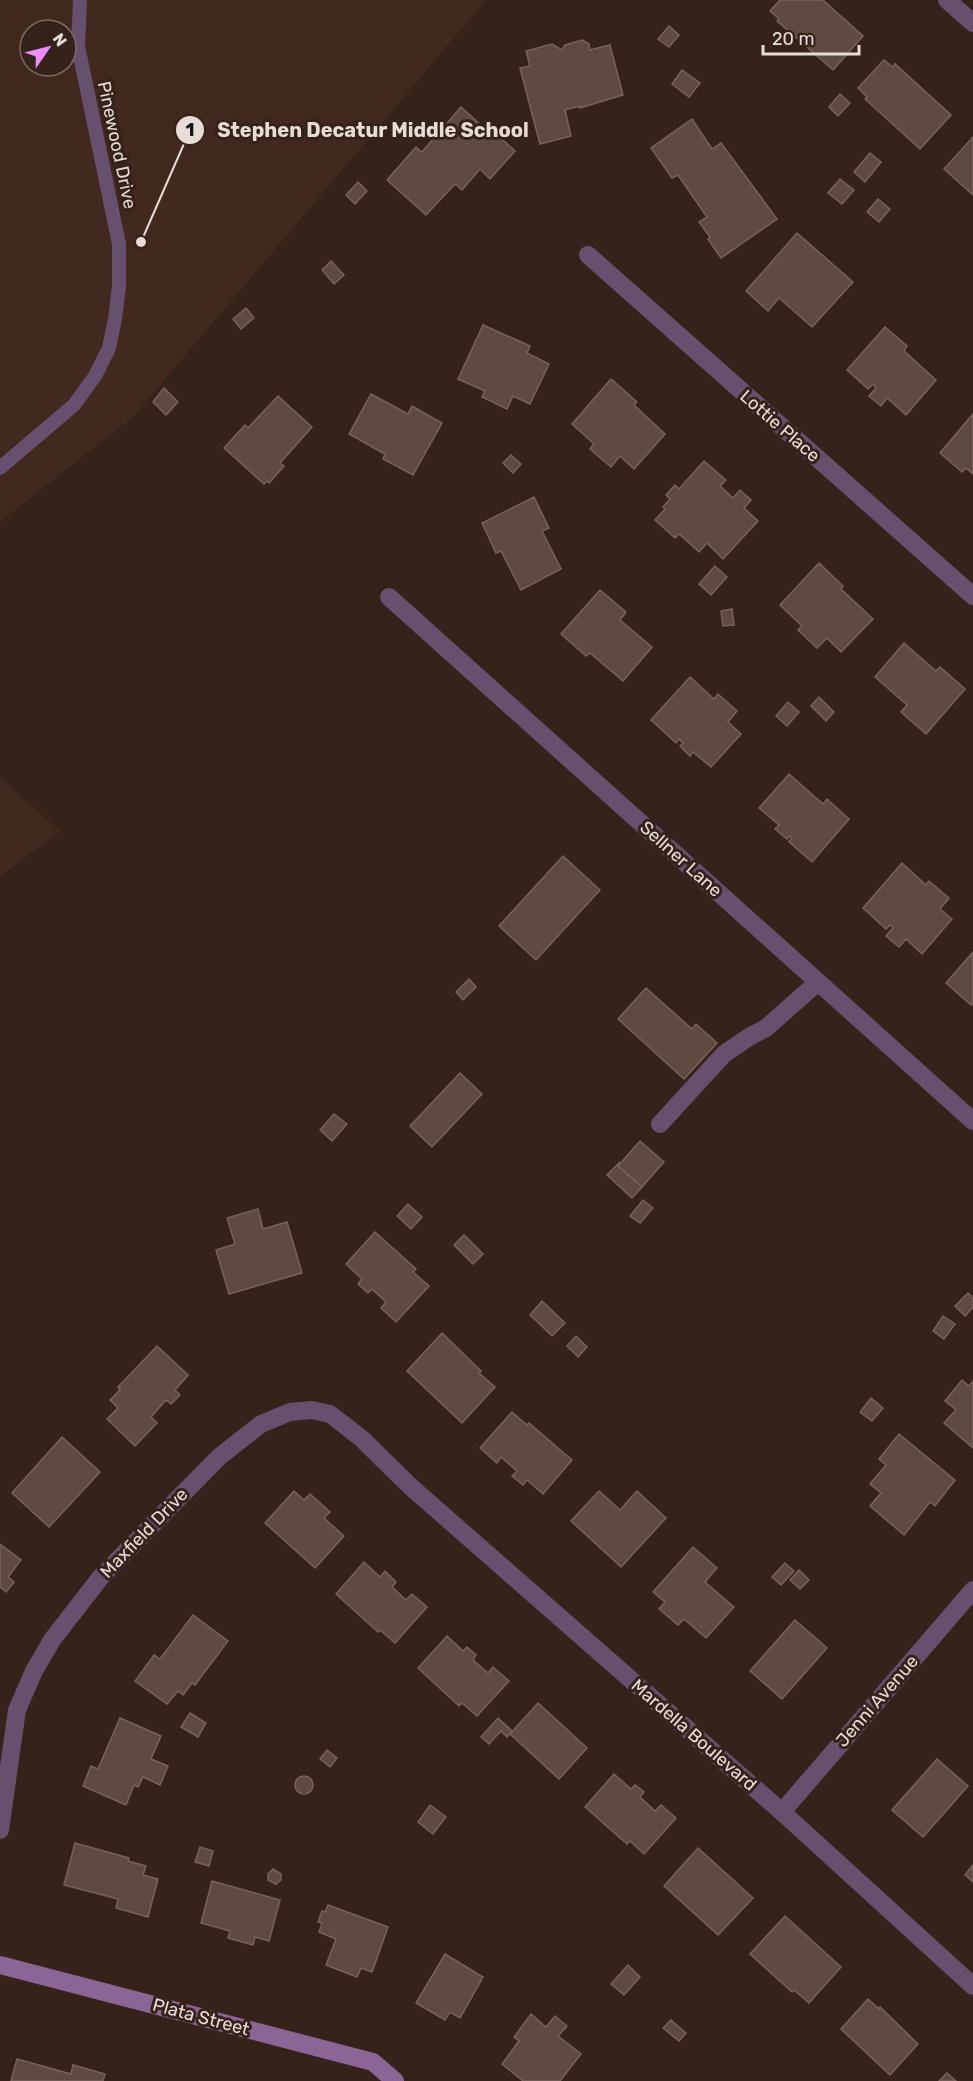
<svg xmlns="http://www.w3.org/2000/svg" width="973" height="2081" font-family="Rubik,sans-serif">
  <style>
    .built { fill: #42291f; fill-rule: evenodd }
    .building { fill: #5f4a42; stroke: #786259; stroke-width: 1.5 }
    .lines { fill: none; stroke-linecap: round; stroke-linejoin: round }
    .lane { stroke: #674f6e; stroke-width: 14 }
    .street { stroke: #674f6e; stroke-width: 18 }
    .secondary { stroke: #8b6595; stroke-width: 18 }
    .labels { text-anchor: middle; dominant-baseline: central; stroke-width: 6; stroke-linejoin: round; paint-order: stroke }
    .street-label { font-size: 18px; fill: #e8dcd6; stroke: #35221b }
    .leader { fill: none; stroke: #e8dcd6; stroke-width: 2 }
    .callout-dot { fill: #e8dcd6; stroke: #35221b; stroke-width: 2 }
    .mark-label { font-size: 18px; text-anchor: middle; font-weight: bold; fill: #111 }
    .callout-label { font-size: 20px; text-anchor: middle; font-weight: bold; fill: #e8dcd6; stroke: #35221b; stroke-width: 6; stroke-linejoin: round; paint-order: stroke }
  </style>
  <rect width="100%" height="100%" fill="#35221b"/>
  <g class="built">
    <path d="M0 0H486L133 417 0 522ZM30 30H66V66H30Z"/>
    <path d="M0 778 60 831 0 877Z"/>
  </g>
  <g class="building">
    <path d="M780 0H823L863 36 833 70 777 21 779 19 770 11Z"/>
    <path d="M669 26 679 35 669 47 658 39Z"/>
    <path d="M582 40 589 44 590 50 610 45 623 95 580 108V106L565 110 571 136 540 144 520 68 530 66 526 51 552 44 562 50 565 45Z"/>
    <path d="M884 60 893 67 895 64 951 115 920 149 865 99 867 97 858 88Z"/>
    <path d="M682 70 700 83 689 97 672 84Z"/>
    <path d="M840 94 850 103 838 116 829 107Z"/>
    <path d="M461 107 493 136 496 134 515 151 490 179 480 169 462 190 455 184 426 215 387 180 416 147 422 152Z"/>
    <path d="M692 119 712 149 721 143 777 219 721 258 708 239 710 237 699 222 707 217 678 175 672 178 651 148Z"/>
    <path d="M973 137V195L944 169Z"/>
    <path d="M870 153 881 162 865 182 854 172Z"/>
    <path d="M840 179 854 190 842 204 828 193Z"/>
    <path d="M358 182 367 191 355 204 346 195Z"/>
    <path d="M878 199 890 209 879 222 867 212Z"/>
    <path d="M797 233 853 282 812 327 779 298 768 311 746 291Z"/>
    <path d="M331 261 344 275 334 284 322 270Z"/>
    <path d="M246 308 254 318 241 329 233 319Z"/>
    <path d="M483 325 530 346 527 353 549 364 530 404 513 396 507 409 482 397 485 391 458 379Z"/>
    <path d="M885 327 907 346 904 351 936 380 906 415 887 398 881 406 869 396 876 388 873 384 868 389 847 370Z"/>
    <path d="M611 379 637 402 634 405 665 434 634 469 620 456 611 467 590 449 594 444 572 424Z"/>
    <path d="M164 388 178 402 166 415 153 402Z"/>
    <path d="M371 394 408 414 412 406 442 423 413 475 383 459 385 454 349 434Z"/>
    <path d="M278 396 312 427 280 463 284 466 269 483 267 481 264 484 224 448 245 425 248 428Z"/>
    <path d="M973 414V474L966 468 962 472 940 453Z"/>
    <path d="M511 455 521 464 513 473 503 463Z"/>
    <path d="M704 461 726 480 720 486 733 498 740 490 751 500 744 508 758 521 723 559 707 543 699 552 679 534 675 538 655 520 665 509 663 507 670 499 666 495 675 485 679 489Z"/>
    <path d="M534 497 549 528 542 531 561 569 521 590 501 551 496 553 482 523Z"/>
    <path d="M819 563 843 586 841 589 873 619 841 652 827 638 817 648 798 630 802 626 780 605Z"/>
    <path d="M715 566 727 577 711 595 699 584Z"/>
    <path d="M600 590 626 612 620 620 652 647 623 681 590 653 586 656 561 634Z"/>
    <path d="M732 609 734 625 723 626 721 611Z"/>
    <path d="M904 643 936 671 940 667 965 689 926 734 901 712 907 705 875 677Z"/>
    <path d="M690 677 714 699 718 694 737 711 728 722 741 734 711 767 693 752 690 756 680 746 683 743 679 739 676 743 651 720Z"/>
    <path d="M819 697 834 712 826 721 811 706Z"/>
    <path d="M788 702 799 712 787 726 776 716Z"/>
    <path d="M789 774 823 804 827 799 849 819 812 862 789 842 792 838 790 836 787 839 775 829 779 825 759 808Z"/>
    <path d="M563 856 600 890 536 960 499 926Z"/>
    <path d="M902 863 926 885 929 881 949 898 940 909 952 919 922 954 906 939 899 947 886 936 893 928 890 925 886 929 863 908Z"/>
    <path d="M973 952V1003L971 1005 946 983Z"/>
    <path d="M469 979 476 987 463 1000 456 992Z"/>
    <path d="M646 988 692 1029 696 1024 717 1043 684 1079 618 1019Z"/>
    <path d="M460 1073 482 1094 432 1147 410 1126Z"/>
    <path d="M334 1114 347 1124 332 1141 320 1130Z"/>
    <path d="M640 1141 664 1162 642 1187 618 1166Z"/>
    <path d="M620 1162 618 1166 642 1187 632 1198 607 1175Z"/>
    <path d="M643 1200 653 1208 640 1223 630 1216Z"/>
    <path d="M408 1204 422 1217 411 1229 397 1216Z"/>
    <path d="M258 1209 263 1229 287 1222 302 1273 229 1294 216 1250 235 1244 227 1218Z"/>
    <path d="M375 1232 416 1269 413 1272 429 1286 396 1322 381 1308 386 1302 372 1289 368 1293 358 1284 362 1279 346 1264Z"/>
    <path d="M464 1235 483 1254 473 1264 454 1245Z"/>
    <path d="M968 1293 973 1298V1307L965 1316 955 1306Z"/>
    <path d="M542 1301 565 1323 552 1336 530 1315Z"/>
    <path d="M943 1316 955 1324 944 1339 933 1331Z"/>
    <path d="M442 1333 481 1371 479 1373 495 1387 462 1423 407 1371Z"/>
    <path d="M576 1336 587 1347 578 1357 567 1346Z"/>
    <path d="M157 1346 188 1375 175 1390 180 1395 171 1404 166 1400 151 1417 157 1423 135 1446 107 1419 118 1408 110 1400 120 1390 118 1387Z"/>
    <path d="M962 1380 969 1386 973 1381V1448L944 1423 956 1410 945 1401Z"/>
    <path d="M871 1398 883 1408 872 1421 860 1412Z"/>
    <path d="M512 1412 527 1425 529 1423 572 1460 543 1494 527 1480 523 1485 512 1476 517 1471 501 1457 497 1463 480 1448Z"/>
    <path d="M899 1434 955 1480 935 1506 930 1502 904 1535 870 1506 881 1493 870 1484 886 1465 879 1459Z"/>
    <path d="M62 1437 100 1472 49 1527 12 1493Z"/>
    <path d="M294 1491 304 1500 310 1494 330 1512 324 1518 344 1536 315 1568 265 1523Z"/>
    <path d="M599 1491 620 1510 637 1491 666 1518 621 1567 571 1521Z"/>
    <path d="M0 1544 21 1560 8 1577 14 1582 6 1592 0 1587Z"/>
    <path d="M693 1547 717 1568 705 1582 734 1607 706 1638 684 1619 678 1625 659 1609 665 1602 653 1592Z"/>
    <path d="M364 1562 380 1577 385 1571 396 1582 392 1587 406 1600 412 1594 427 1607 395 1643 380 1630 378 1632 336 1594Z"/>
    <path d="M785 1563 794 1571 781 1585 772 1577Z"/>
    <path d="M799 1570 809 1580 800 1589 790 1580Z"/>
    <path d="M193 1615 228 1641 195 1685 192 1683 183 1695 178 1691 167 1704 135 1681 154 1655 160 1659Z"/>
    <path d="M795 1620 827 1648 782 1699 750 1671Z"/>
    <path d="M447 1636 463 1651 467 1647 476 1655 473 1660 488 1673 493 1667 509 1681 477 1716 462 1703 459 1706 418 1668Z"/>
    <path d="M538 1703 587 1748 559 1779 510 1734Z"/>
    <path d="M190 1713 206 1723 198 1737 181 1727Z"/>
    <path d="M120 1718 161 1736 151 1759 168 1766 160 1785 143 1777 138 1787 134 1785 126 1805 83 1786 91 1766 98 1769Z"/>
    <path d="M498 1718 512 1731 507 1737 501 1731 489 1744 481 1737Z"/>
    <path d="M327 1750 337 1758 330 1767 320 1759Z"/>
    <path d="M937 1759 968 1786 923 1837 892 1810Z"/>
    <path d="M614 1774 631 1789 635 1785 644 1792 640 1797 655 1811 661 1805 676 1818 644 1854 630 1841 627 1844 585 1807Z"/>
    <circle cx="304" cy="1785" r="9"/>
    <path d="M430 1805 446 1817 433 1834 418 1822Z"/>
    <path d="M75 1843 129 1858 128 1861 146 1866 143 1875 158 1879 148 1917 116 1908 118 1899 64 1885Z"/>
    <path d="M200 1847 213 1851 209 1866 195 1862Z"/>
    <path d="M698 1848 753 1898 718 1935 664 1886Z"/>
    <path d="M973 1865V1882L965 1875Z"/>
    <path d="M273 1869 281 1874V1880L276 1884 268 1880V1874Z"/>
    <path d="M212 1881 280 1900 269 1941 255 1937 253 1945 228 1938 230 1931 201 1923Z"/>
    <path d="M328 1905 388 1927 372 1972 361 1968 357 1977 326 1965 336 1939 319 1932 322 1923 318 1922 322 1911 325 1912Z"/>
    <path d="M785 1916 841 1967 809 2003 794 1990 792 1992 750 1954Z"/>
    <path d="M445 1954 483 1977 460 2018 450 2012 445 2020 416 2003Z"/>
    <path d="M628 1965 640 1977 624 1995 611 1984Z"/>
    <path d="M868 1999 879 2009 880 2007 918 2044 890 2075 841 2029Z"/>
    <path d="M531 2014 546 2027 555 2016 567 2026 558 2036 581 2054 560 2081H523L502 2064 519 2041 514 2037Z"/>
    <path d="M671 2020 686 2033 679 2041 663 2028Z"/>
    <path d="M17 2059 71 2074 73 2065 105 2074 103 2081H11Z"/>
    <path d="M947 2073 956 2081H939Z"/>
  </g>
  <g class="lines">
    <path class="lane" d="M0 468 74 405 95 376 109 348 115 319 119 286V244L78 46 80 0"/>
    <g class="street">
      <path d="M947 0 973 23"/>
      <path d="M588 255 973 596"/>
      <path d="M389 597 973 1121"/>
      <path d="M660 1124 724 1054 749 1037 766 1028 818 982"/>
      <path d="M782 1812 973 1590"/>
      <path d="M0 1830 17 1710 34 1671 52 1640 100 1578 219 1457 261 1424 290 1412 312 1410 330 1414 361 1438 411 1487 782 1812 973 1986"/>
    </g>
    <path class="secondary" d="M0 1965 373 2062 395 2081"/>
  </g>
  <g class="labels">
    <g class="street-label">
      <text transform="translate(117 145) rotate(78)">Pinewood Drive</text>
      <text transform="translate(780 426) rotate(41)">Lottie Place</text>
      <text transform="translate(681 859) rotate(42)">Sellner Lane</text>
      <text transform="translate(144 1533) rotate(-46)">Maxfield Drive</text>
      <text transform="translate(877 1701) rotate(-49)">Jenni Avenue</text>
      <text transform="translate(694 1735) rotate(41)">Mardella Boulevard</text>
      <text transform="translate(201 2017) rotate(15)">Plata Street</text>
    </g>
  </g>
  <path class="leader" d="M141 242L190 130"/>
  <g class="callout-dot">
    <circle cx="141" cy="242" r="6"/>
    <circle cx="190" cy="130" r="15"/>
  </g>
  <g class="mark-label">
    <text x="190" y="136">1</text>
  </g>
  <g class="callout-label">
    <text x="373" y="137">Stephen Decatur Middle School</text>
  </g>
  <g transform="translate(48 48) rotate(55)"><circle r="28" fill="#35221b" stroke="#7d6c66" stroke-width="1.5"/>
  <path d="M0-4.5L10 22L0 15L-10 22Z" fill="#eb8dfc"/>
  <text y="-9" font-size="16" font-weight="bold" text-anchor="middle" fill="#e8dcd6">N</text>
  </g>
  <path d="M763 45v9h96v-9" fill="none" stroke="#e8dcd6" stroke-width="3"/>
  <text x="772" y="45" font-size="18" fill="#e8dcd6" stroke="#35221b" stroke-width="4.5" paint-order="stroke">20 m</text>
</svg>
